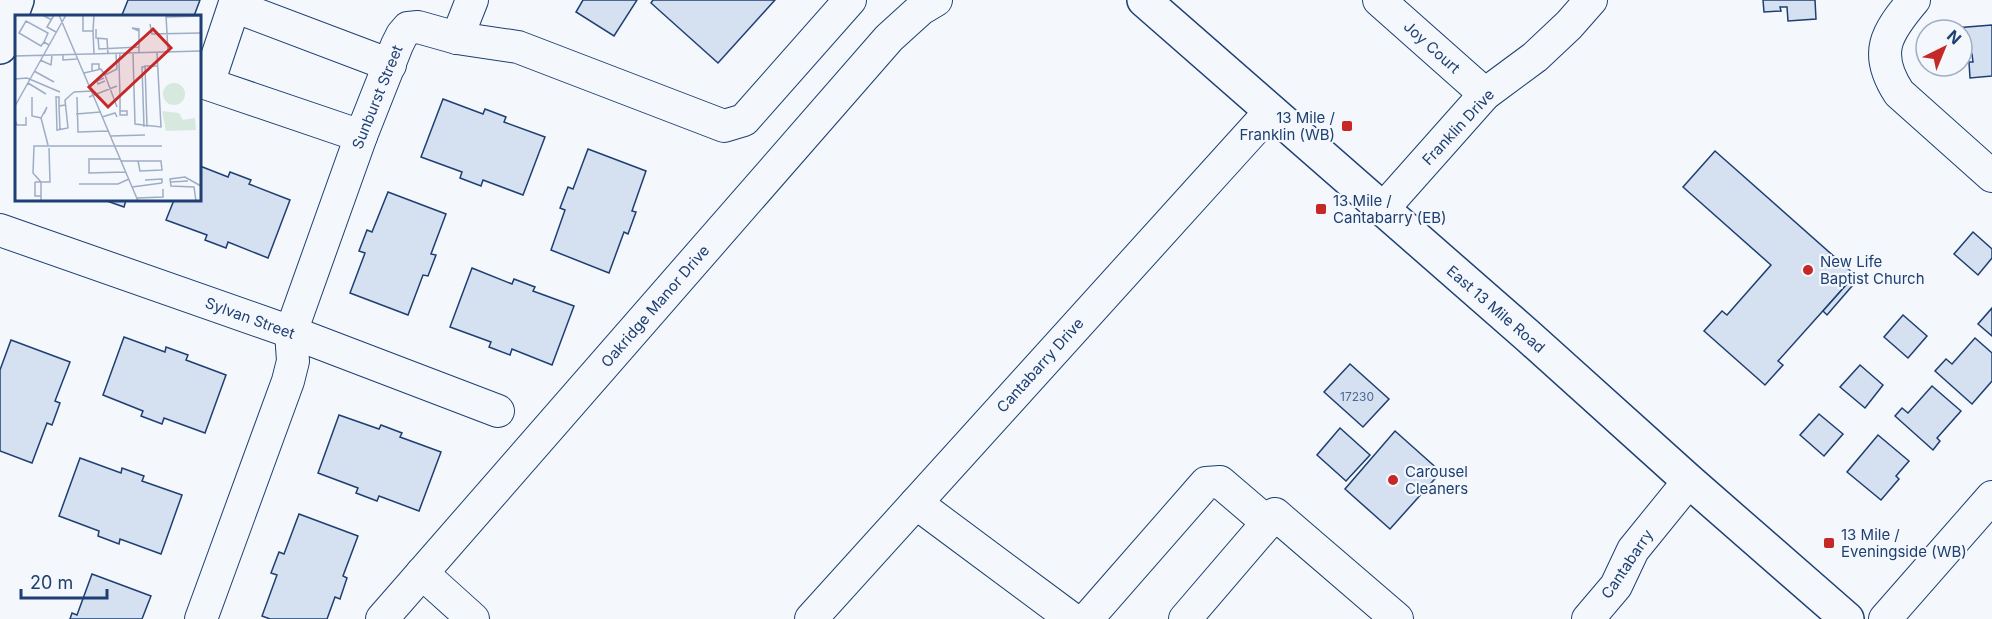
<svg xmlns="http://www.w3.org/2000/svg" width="1992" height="619" font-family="Inter,sans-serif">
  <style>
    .building { fill: #d5e0f0; stroke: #1d3f73; stroke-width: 1.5 }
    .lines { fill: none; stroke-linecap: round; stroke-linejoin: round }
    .minor-casing { stroke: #1d3f73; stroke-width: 34 }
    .major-casing { stroke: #1d3f73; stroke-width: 36 }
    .minor { stroke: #f4f7fb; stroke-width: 32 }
    .major { stroke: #f4f7fb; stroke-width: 33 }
    .poi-dot { fill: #c62828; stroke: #f4f7fb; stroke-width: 2 }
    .labels { text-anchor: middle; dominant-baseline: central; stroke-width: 4.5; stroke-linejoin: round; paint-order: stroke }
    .number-label { font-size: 12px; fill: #4b6792 }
    .street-label { font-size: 15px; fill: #1d3f73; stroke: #f4f7fb }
    .poi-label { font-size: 15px; fill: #1d3f73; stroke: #f4f7fb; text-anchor: start }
    .inset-road { fill: none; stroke: #9eadc5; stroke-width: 1.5 }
    .view { fill: #c62828; fill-opacity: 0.15; stroke: #c62828; stroke-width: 3 }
    .inset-edge { fill: none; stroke: #1d3f73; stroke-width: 3 }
  </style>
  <rect width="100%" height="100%" fill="#f4f7fb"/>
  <g class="building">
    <path d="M128 0H200L194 16H127L122 15Z"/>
    <path d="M583 0H637L614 36 576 12Z"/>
    <path d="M653 0H775L718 63 651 3Z"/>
    <path d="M1763 0H1815L1816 19 1788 21 1787 7H1780L1781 11 1764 12Z"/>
    <path d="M1992 25V76L1970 78 1969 62H1973L1972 54 1962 55V30H1956L1955 28Z"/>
    <path d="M443 99 483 114 485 109 506 117 504 122 545 137 523 195 483 180 481 186 460 178 462 172 421 157Z"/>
    <path d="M588 149 646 171 632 211 636 212 628 234 624 232 609 273 551 250 565 210 560 208 568 187 573 189Z"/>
    <path d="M1715 151 1855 275 1778 361 1783 365 1765 385 1704 331 1722 311 1727 315 1771 265 1683 187Z"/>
    <path d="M200 166 228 177 230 172 251 180 249 184 290 200 268 258 228 242 226 248 205 240 207 235 166 220 174 200H200Z"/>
    <path d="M388 192 446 214 431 254 436 255 428 276 423 275 408 315 350 293 365 253 359 251 367 230 372 232Z"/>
    <path d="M104 200H126L124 207Z"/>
    <path d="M1973 232 1992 249V258L1978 275 1954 254Z"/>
    <path d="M472 268 512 284 514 279 535 287 533 291 574 306 552 365 512 349 510 355 489 347 491 342 450 327Z"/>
    <path d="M1855 275 1859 278 1827 315 1823 311Z"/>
    <path d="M1992 308V336L1978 324Z"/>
    <path d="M1903 315 1927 336 1908 358 1884 337Z"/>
    <path d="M124 337 165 352 166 347 188 355 186 360 226 375 205 433 164 418 162 424 141 416 143 411 103 395Z"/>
    <path d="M1975 338 1992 353V381L1972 404 1935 371 1946 359 1952 364Z"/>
    <path d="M11 340 70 362 55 401 60 403 52 425 47 423 32 463 0 451V370Z"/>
    <path d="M1350 364 1389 399 1363 427 1324 392Z"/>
    <path d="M1860 365 1883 385 1865 408 1840 387Z"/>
    <path d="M1932 386 1961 411 1937 438 1940 441 1933 450 1895 416 1902 408 1908 413Z"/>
    <path d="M1819 414 1843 434 1824 456 1800 435Z"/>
    <path d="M339 415 379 429 381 425 402 433 400 437 441 452 419 511 379 496 377 501 356 493 358 488 318 473Z"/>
    <path d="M1340 428 1370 455 1346 481 1317 455Z"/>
    <path d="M1395 431 1441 472 1390 529 1345 489Z"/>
    <path d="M1878 435 1909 461 1896 476 1899 479 1881 500 1847 472Z"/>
    <path d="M80 458 121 473 122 468 144 476 142 481 182 495 161 554 120 539 119 544 98 536 99 531 59 516Z"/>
    <path d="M299 514 358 536 343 576 347 578 340 599 335 597 327 619H270L262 616 277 575 271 573 279 552 284 554Z"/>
    <path d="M92 574 151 596 142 619H70L72 613 77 615Z"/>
  </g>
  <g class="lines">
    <defs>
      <g id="minor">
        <path d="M1379 0 1485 94"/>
        <path d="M1914 0C1886 33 1873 53 1899 93L1992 176"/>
        <path d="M457 38 472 0"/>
        <path d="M361 136 208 84 234 6 390 65"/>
        <path d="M1382 210 1485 94 1535 57 1569 25 1591 0"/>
        <path d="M0 230 291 332 498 411"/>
        <path d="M916 503 1072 619"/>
        <path d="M422 573 473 619"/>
        <path d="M201 619 288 381 293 361 291 332 361 136 397 45 402 35 408 28 418 27 457 38 518 47 724 126 744 120 850 0"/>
        <path d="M382 619 889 38 921 9 936 0"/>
        <path d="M811 619 1270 112"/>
        <path d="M1087 619 1206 483 1220 482 1268 523"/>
        <path d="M1185 619 1275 514 1397 619"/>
        <path d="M1588 619 1616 586 1633 550 1689 481"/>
        <path d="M1885 619 1992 497"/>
      </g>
      <g id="major">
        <path d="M1144 0 1528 336 1689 481 1847 619"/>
        <path d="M0 47 17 0"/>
      </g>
    </defs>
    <use href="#minor" class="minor-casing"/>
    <use href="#major" class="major-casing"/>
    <use href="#minor" class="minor"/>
    <use href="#major" class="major"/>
  </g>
  <g class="poi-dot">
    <rect x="1341" y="120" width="12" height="12" rx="3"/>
    <rect x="1315" y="203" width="12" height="12" rx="3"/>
    <circle cx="1808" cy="270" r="6"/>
    <circle cx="1393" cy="480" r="6"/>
    <rect x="1823" y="537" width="12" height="12" rx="3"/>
  </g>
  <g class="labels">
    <g class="number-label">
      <text x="1357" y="396">17230</text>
    </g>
    <g class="street-label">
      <text transform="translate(1432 47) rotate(42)">Joy Court</text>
      <text transform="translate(377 97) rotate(-68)">Sunburst Street</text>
      <text transform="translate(1458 127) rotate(-47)">Franklin Drive</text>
      <text transform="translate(655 306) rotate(-49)">Oakridge Manor Drive</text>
      <text transform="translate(1496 309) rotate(41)">East 13 Mile Road</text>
      <text transform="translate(250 318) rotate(20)">Sylvan Street</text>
      <text transform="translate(1040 365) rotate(-48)">Cantabarry Drive</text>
      <text transform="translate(1627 564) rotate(-56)">Cantabarry</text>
    </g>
    <g class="poi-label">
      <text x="1335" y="117" text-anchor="end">13 Mile /<tspan x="1335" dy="17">Franklin (WB)</tspan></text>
      <text x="1333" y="200">13 Mile /<tspan x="1333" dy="17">Cantabarry (EB)</tspan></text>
      <text x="1820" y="261">New Life<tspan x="1820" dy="17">Baptist Church</tspan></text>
      <text x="1405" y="471">Carousel<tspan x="1405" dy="17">Cleaners</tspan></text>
      <text x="1841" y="534">13 Mile /<tspan x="1841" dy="17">Eveningside (WB)</tspan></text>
    </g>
  </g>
  <g transform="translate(15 15)">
    <rect width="186" height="186" fill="#f4f7fb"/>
    <path d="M148 79a11 11 0 1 1 22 0a11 11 0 1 1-22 0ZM147 96 164 98 168 105 180 103 181 115 151 116Z" fill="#d7e8df"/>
    <path class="inset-road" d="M39 0 32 12 41 17M44 0 123 186M68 0V16H78L79 0M151 0 153 37M151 2 186 1M37 5 29 1 39 0M135 9 137 19 186 18M81 14V23L92 24 93 39M78 16 79 39M124 16 117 13 124 14V38M83 23 84 34 124 32M29 27 33 18 11 6 4 18 26 31 29 27 34 30M105 39 104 47 105 82V100H112V96H105M118 39 120 109 146 112 142 38M48 40V45L62 44M0 41 186 36M25 45 36 50 37 40M19 56 39 67M77 56V49H84V54M69 58 86 54 90 60M90 60 102 92M90 60 102 54 101 39M89 63 82 66 83 69 90 66M0 64 12 63 45 77M13 68 31 79M59 77 77 76M17 82V101L26 103 33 130M62 82 63 117 93 116M74 82 102 71M50 90 44 91V82H41L42 115 53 113 50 85 59 77M0 91 51 0M44 91 45 114M61 99 86 97M87 102 100 98 102 102M26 103 32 92 29 99M0 105 2 110H11V102M129 112 127 52H130M132 112 130 51H143M96 121 130 120M105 144H74V158L111 157M106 146H146L147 155 125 156 123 146M130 165 147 164V168M20 167H35L34 133M20 167V181H26M26 167 18 158 19 131H147M155 167 173 166M64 169H103L114 164M117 172 147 168M122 183 148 182V174M26 186V167M181 186 179 172 156 171 155 164 170 162 186 171"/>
    <path class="view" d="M138 14 156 33 93 92 74 72Z"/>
    <rect width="186" height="186" class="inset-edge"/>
  </g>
  <g transform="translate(1944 48) rotate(43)"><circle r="28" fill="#f4f7fb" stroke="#9eadc5" stroke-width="1.5"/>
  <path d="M0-4.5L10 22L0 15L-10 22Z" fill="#c62828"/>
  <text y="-9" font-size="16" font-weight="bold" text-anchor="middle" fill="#1d3f73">N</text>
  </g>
  <path d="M21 589v9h86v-9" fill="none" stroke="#1d3f73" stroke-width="3"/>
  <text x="30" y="589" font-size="18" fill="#1d3f73" stroke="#f4f7fb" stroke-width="4.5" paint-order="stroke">20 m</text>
</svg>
